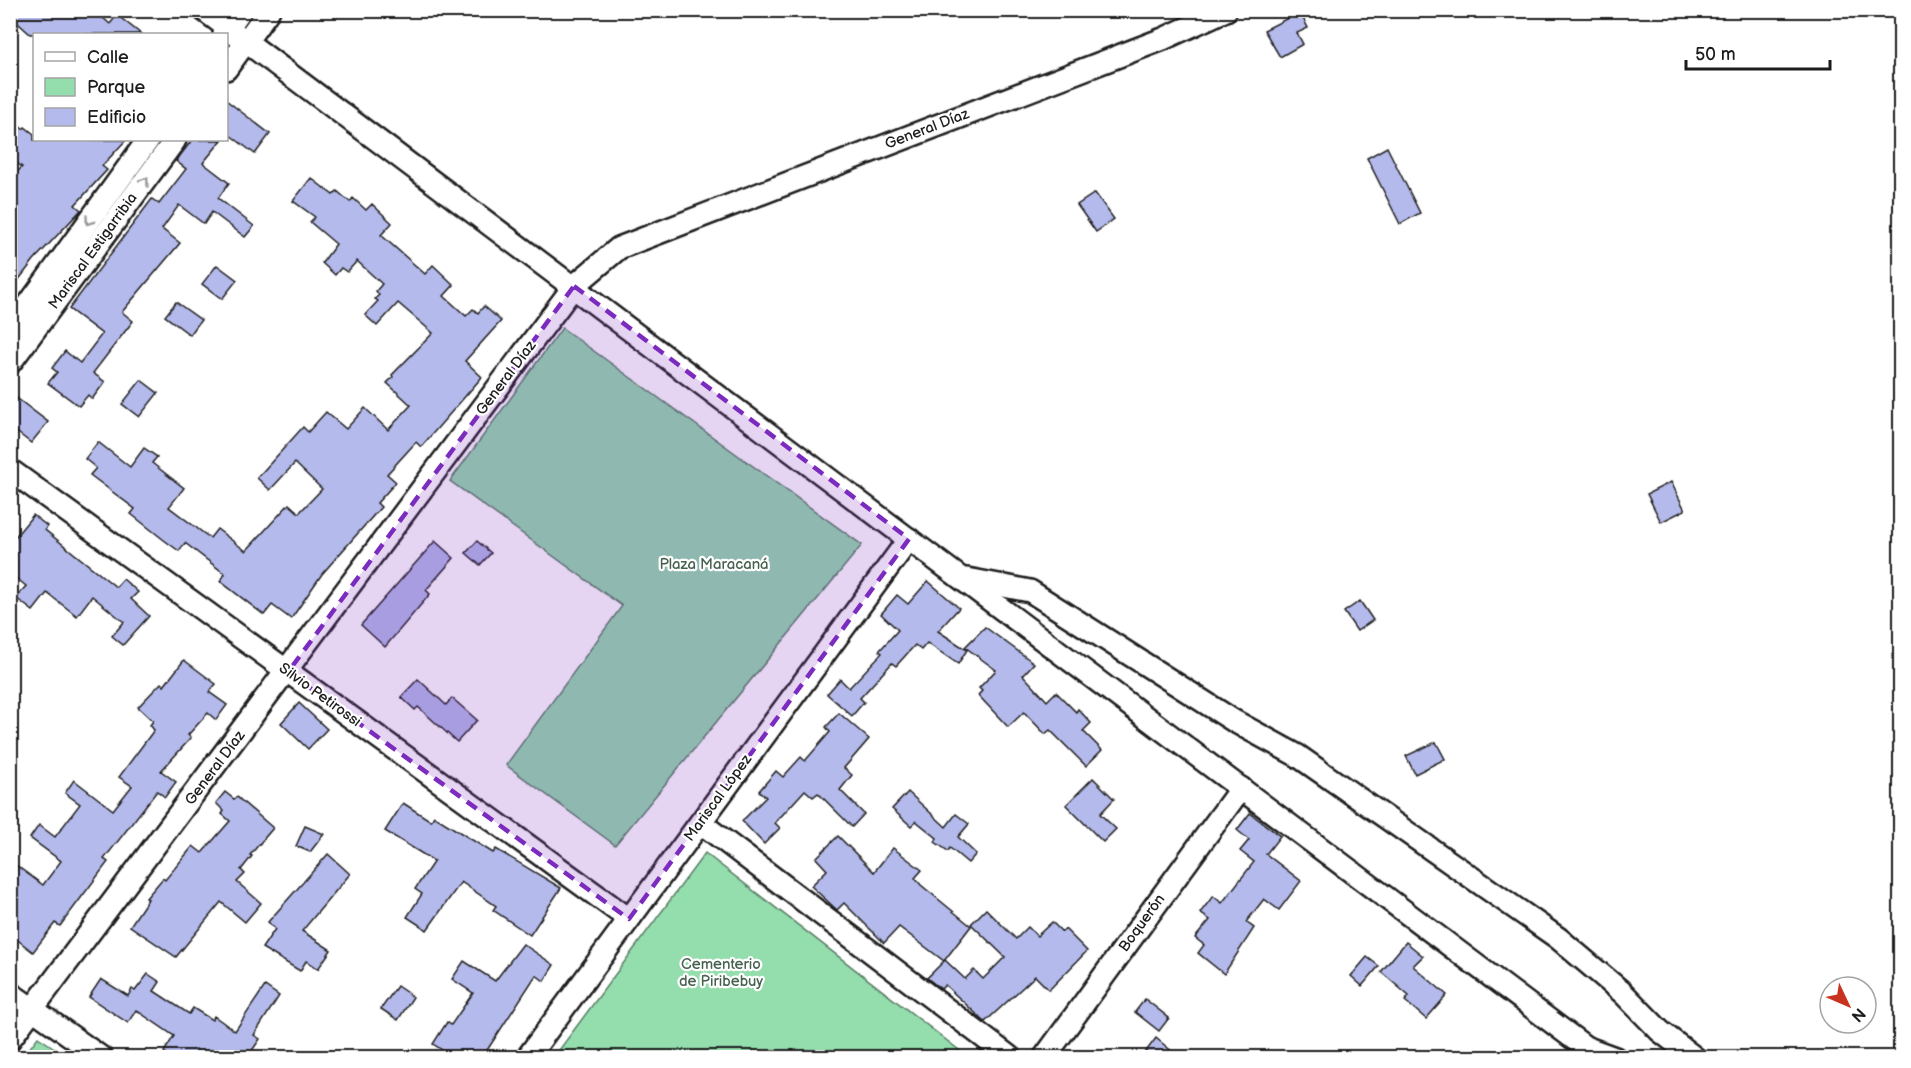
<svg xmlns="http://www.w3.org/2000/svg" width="1911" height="1068" font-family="'Balsamiq Sans',sans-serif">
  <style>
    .green { fill: #94ddad; stroke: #587c64; stroke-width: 1.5 }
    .building { fill: #b4baeb; stroke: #1c1c1c; stroke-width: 1.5 }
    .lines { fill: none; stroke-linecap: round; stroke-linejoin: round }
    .minor-casing { stroke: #1c1c1c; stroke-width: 26 }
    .minor { stroke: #fff; stroke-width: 21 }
    .oneway { stroke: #999 }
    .marked { fill: #7b2cbf; fill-opacity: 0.2; stroke: #7b2cbf; stroke-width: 4.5; stroke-dasharray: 12 8; stroke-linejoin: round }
    .labels { text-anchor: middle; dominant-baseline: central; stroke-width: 4.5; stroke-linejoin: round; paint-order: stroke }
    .street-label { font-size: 15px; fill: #1c1c1c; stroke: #fff }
    .park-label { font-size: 15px; fill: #46604f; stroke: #fff }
  </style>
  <rect width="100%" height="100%" fill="#fff"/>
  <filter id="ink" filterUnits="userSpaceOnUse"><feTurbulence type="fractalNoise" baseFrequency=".0167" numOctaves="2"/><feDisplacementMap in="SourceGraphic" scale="12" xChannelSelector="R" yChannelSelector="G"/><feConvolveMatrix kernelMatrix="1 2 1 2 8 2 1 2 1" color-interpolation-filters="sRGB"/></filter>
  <g filter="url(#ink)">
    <g class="green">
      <path d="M562 328 862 545 615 845 506 765 622 606 450 481Z"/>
      <path d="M705 853 968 1057H554Z"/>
      <path d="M38 1037 68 1057H23Z"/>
    </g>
    <g class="building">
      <path d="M10 10H94L110 24 117 15 141 34H30L10 16Z"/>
      <path d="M1300 12 1308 28 1297 33 1303 44 1280 57 1264 30Z"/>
      <path d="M226 100 270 134 255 154 226 132Z"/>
      <path d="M10 119 23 129 25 127 34 134V140H126L102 166 107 170 75 205 81 210 34 260 10 291V179L22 167 10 158Z"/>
      <path d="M192 140H222L203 163 229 183 218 198 254 226 245 237 212 212 204 224 179 205 162 229 180 243 122 312 133 321 93 373 105 382 92 399 88 395 79 406 48 383 57 372 52 368 65 351 80 363 102 334 69 309 152 199 159 204 186 169 176 161Z"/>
      <path d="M1387 147 1420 213 1400 224 1367 158Z"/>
      <path d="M311 178 333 195 337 191 350 202 353 198 366 210 372 204 392 223 381 235 425 274 433 265 454 285 444 296 466 316 473 309 478 313 484 306 501 321 465 361 482 377 421 447 416 442 387 474 396 482 377 503 381 507 322 574 291 619 272 605 264 615 220 581 225 574 185 543 179 551 164 540 131 514 135 509 90 475 96 468 85 459 98 442 130 467 144 448 157 457 152 463 184 488 169 507 210 538 217 529 246 551 289 504 299 513 322 489 295 463 270 490 257 478 303 427 308 432 326 412 346 429 365 408 388 430 411 405 387 383 393 377 392 375 433 333 398 303 377 326 365 315 378 301 375 299 379 295 376 291 382 284 357 261 347 272 341 268 335 275 322 263 336 244 310 222 315 217 293 201Z"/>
      <path d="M1095 193 1114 219 1096 232 1077 205Z"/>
      <path d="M217 265 237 280 222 299 202 284Z"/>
      <path d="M176 302 201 320 190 335 165 316Z"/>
      <path d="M141 380 158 393 139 417 122 404Z"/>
      <path d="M10 393 48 422 31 443 10 427Z"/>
      <path d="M1671 482 1685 510 1661 522 1647 494Z"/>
      <path d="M33 515 47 526 45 530 116 587 123 579 138 592 131 599 149 616 123 645 112 636 124 622 92 596 77 616 47 593 33 611 16 598 26 586 10 573V543Z"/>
      <path d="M435 541 454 558 426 590 430 594 385 647 361 625Z"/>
      <path d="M477 541 491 553 480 565 466 553Z"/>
      <path d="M928 581 959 608 938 631 967 650 958 664 927 643 921 650 915 645 896 666 892 663 860 698 864 702 852 716 827 694 840 679 849 688 882 653 879 651 898 630 881 614 897 595 908 604Z"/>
      <path d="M1360 601 1373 620 1357 631 1344 612Z"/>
      <path d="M985 627 1034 663 1023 675 1047 701 1056 692 1076 712 1078 709 1091 723 1083 731 1102 750 1086 766 1050 730 1045 734 1024 712 1008 727 978 695 982 691 979 688 996 670 965 647Z"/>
      <path d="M184 660 216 684 209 692 227 705 216 720 208 713 188 735 191 738 161 771 176 782 165 797 157 791 104 859 108 862 60 926 55 923 33 952 10 934V861L43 885 61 861 30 838 39 825 55 837 80 804 65 793 74 780 113 810 132 786 119 777 154 730 150 725 153 721 138 707 161 683 164 686Z"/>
      <path d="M418 679 446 705 452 698 477 720 457 742 418 707 415 710 401 697Z"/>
      <path d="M299 703 327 729 308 749 281 723Z"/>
      <path d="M839 713 869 739 844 768 852 775 840 790 864 814 852 827 818 793 813 797 805 790 775 823 780 828 764 844 742 821 766 797 759 791 776 771 783 777 801 757 805 761 830 732 826 727Z"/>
      <path d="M1436 742 1445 759 1415 774 1406 756Z"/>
      <path d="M1093 778 1114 799 1100 814 1116 829 1103 842 1066 805Z"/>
      <path d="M225 792 234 799 237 797 273 828 250 855 252 856 241 870 245 874 237 882 261 903 245 922 221 902 176 957 130 926 148 899 146 898 163 878 165 880 193 846 202 853 230 821 222 814 224 811 216 803Z"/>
      <path d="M908 792 946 827 956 814 969 824 958 837 976 854 968 863 950 848 948 851 935 842 937 838 916 821 911 826 892 809Z"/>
      <path d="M403 803 431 821 434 816 493 853 496 849 561 888 530 935 493 910 496 906 461 882 427 930 407 917 422 894 415 889 434 861 385 831Z"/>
      <path d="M1250 813 1280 836 1266 854 1301 881 1279 910 1264 899 1246 922 1254 928 1224 974 1198 953 1204 945 1195 938 1210 920 1200 913 1213 896 1222 903 1254 862 1240 851 1249 840 1237 830Z"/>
      <path d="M305 826 324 834 310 852 296 846Z"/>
      <path d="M838 836 874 872 893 848 922 870 915 878 921 885 971 926 944 961 899 927 884 943 844 903 837 910 811 886 827 870 816 858Z"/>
      <path d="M328 854 350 874 302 931 331 950 318 969 306 961 300 971 262 948 275 929 268 922Z"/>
      <path d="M986 909 1016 939 1028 927 1037 936 1052 922 1062 932 1065 929 1087 951 1049 990 1035 976 985 1022 945 985 941 989 927 978 945 960 965 979 974 970 983 979 1005 957 971 924Z"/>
      <path d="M1406 942 1423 956 1413 966 1447 995 1426 1019 1405 1001 1409 996 1381 972Z"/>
      <path d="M523 944 554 965 544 981 536 975 482 1058H454L433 1044 447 1022 451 1025 473 993 452 979 464 961 495 981Z"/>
      <path d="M1367 957 1379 966 1362 986 1351 976Z"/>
      <path d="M148 974 160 982 154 991 189 1014 193 1008 212 1020 214 1016 235 1031 265 986 279 996 254 1035 260 1039 249 1055 241 1050 236 1058H172L164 1052 174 1036 136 1010 128 1023 89 997 101 979 128 996 132 989 135 991Z"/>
      <path d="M397 986 413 997 398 1020 381 1009Z"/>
      <path d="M1145 999 1169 1018 1159 1031 1135 1012Z"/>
      <path d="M1156 1038 1180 1058H1141Z"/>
    </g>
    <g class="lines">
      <defs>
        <g id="minor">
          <path d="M204 10 1585 1047 1615 1058"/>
          <path d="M224 34 241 10"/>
          <path d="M226 69 269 10"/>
          <path d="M10 330 148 140"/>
          <path d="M10 363 175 140"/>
          <path d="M10 470 629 919"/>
          <path d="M967 579 1030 591 1234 721 1298 756 1558 938 1623 993 1660 1031 1695 1058"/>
          <path d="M701 823 1011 1058"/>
          <path d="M10 993 102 1058"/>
          <path d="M10 1039 574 286 619 248 1163 39 1226 10"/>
          <path d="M527 1058 909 539"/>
          <path d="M1044 1058 1241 788"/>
        </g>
      </defs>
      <use href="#minor" class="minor-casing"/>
      <use href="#minor" class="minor"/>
    </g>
    <defs><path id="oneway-chevron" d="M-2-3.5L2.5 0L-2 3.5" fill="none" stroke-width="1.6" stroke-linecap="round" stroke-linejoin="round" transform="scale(1.5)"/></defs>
    <g class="oneway">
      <use href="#oneway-chevron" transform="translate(145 181) rotate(-54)"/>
      <use href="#oneway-chevron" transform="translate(89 221) rotate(126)"/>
    </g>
  </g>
  <path class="marked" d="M574 286 909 539 629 919 288 672Z"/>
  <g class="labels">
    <g class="street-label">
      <text transform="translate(927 129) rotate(-21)">General Díaz</text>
      <text transform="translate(93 251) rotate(-54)">Mariscal Estigarribia</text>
      <text transform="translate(506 378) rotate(-53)">General Díaz</text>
      <text transform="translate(320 695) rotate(36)">Silvio Petirossi</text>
      <text transform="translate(215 768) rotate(-53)">General Díaz</text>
      <text transform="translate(718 798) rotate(-54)">Mariscal López</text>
      <text transform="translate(1142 923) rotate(-54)">Boquerón</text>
    </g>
    <g class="park-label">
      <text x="714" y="564">Plaza Maracaná</text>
      <text x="721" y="964">Cementerio<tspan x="721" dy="17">de Piribebuy</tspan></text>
    </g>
  </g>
  <rect width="1911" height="1068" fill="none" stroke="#fff" stroke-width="36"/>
  <rect x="18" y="18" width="1875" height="1032" fill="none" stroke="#1c1c1c" stroke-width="2" filter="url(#ink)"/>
  <rect x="33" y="33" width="195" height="108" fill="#ffffff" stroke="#a4a4a4" stroke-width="1.5"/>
  <rect x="45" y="52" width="30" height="9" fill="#ffffff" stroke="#a4a4a4" stroke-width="1.5"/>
  <text x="87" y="63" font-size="18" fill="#1c1c1c">Calle</text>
  <rect x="45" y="78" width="30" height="18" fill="#94ddad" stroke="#a4a4a4" stroke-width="1.5"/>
  <text x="87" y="93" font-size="18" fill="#1c1c1c">Parque</text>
  <rect x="45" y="108" width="30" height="18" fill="#b4baeb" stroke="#a4a4a4" stroke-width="1.5"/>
  <text x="87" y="123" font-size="18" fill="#1c1c1c">Edificio</text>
  <g transform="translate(1848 1005) rotate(134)"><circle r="28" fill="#ffffff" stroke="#a4a4a4" stroke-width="1.5"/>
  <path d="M0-4.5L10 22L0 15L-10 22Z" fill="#c8321e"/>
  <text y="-9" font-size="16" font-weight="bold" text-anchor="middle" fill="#1c1c1c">N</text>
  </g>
  <path d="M1686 60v9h144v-9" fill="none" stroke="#1c1c1c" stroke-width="3"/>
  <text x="1695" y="60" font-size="18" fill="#1c1c1c" stroke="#ffffff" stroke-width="4.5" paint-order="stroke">50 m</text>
</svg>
